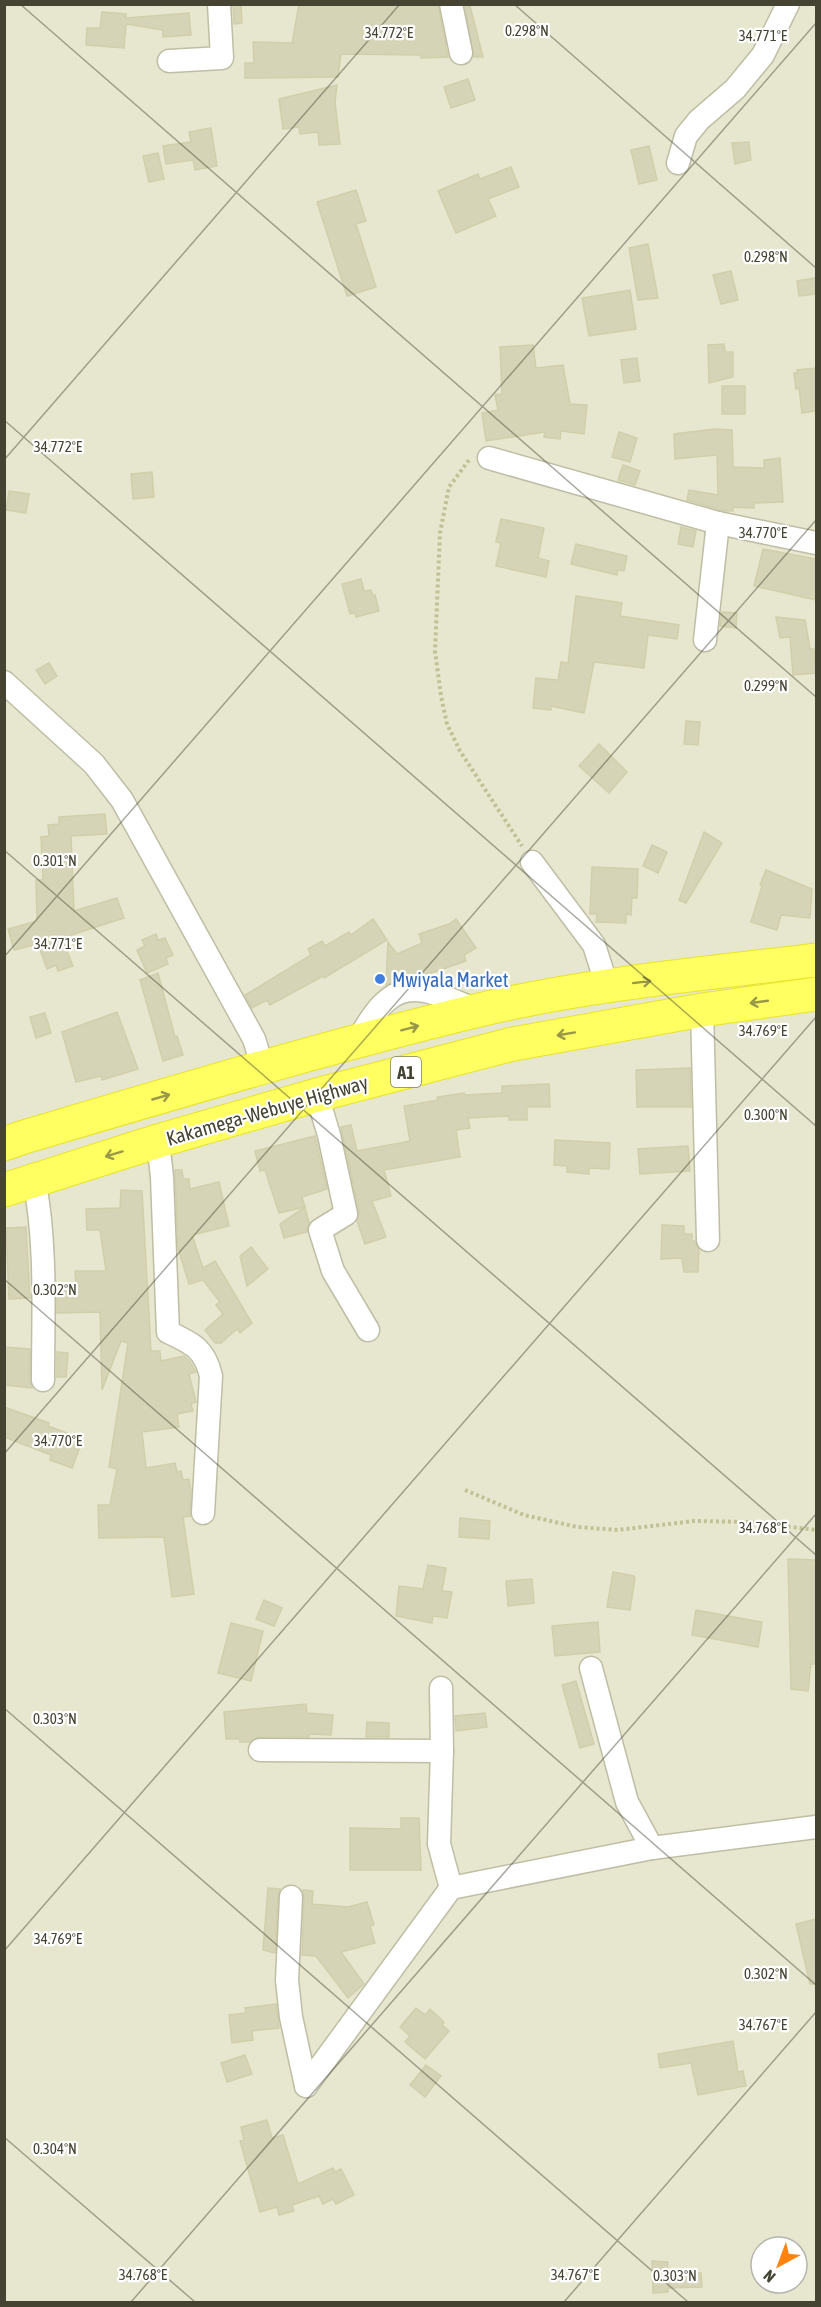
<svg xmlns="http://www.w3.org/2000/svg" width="821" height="2307" font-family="'Asap Condensed',sans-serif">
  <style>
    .residential { fill: #e7e7d0; fill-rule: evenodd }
    .building { fill: #d5d4b7; stroke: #d1cfaa; stroke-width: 1.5 }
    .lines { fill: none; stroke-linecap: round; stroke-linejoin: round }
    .minor-casing { stroke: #bfbea5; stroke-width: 25 }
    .highway-casing { stroke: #e9e326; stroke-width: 35 }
    .path { stroke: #c2c195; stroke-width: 4; stroke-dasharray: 3 3; stroke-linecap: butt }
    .minor { stroke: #fff; stroke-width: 22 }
    .highway { stroke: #ffff62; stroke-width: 33 }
    .oneway { stroke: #999848 }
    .ticks { fill: none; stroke: #454433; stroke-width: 1.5; stroke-opacity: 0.45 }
    .shop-dot { fill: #3f7fe0; stroke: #fff; stroke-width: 2 }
    .labels { text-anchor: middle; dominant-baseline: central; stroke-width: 4.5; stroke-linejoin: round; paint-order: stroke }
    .shield { fill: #fff; stroke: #7d7c70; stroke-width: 1.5 }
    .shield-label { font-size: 18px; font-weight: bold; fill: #454433 }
    .shop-label { font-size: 20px; fill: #366cbe; stroke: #fff; text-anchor: start }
    .street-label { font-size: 20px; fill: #454433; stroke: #fff }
    .ticks-label { font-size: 15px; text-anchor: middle; fill: #454433; stroke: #fff; stroke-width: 4.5; stroke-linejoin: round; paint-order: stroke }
  </style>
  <rect width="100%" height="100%" fill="#f2f3e3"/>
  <path class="residential" d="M5 5H816V2302H5ZM761 2247H797V2283H761Z"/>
  <g class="building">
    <path d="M233 4H241L242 23 234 24Z"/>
    <path d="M299 4H438L448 57 421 58V55L341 54 338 77 245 78V63H254L253 42 292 43Z"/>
    <path d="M470 6 483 57H474L465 7Z"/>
    <path d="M102 12 126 14V18L189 13 191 35 163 37V30L126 24 124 48 86 45 87 28H100Z"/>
    <path d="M468 79 475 100 451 108 444 87Z"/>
    <path d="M337 85 335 102 340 144 319 145 318 132 300 134 299 127 283 129 279 99Z"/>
    <path d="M211 128 217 166 195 170 193 160 166 164 163 146 191 142 189 132Z"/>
    <path d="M749 142 751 160 735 164 732 143Z"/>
    <path d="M649 146 657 180 639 184 631 150Z"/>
    <path d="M158 153 164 179 149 182 143 156Z"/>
    <path d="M511 167 519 187 488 199 496 216 456 233 438 191 478 174 480 179Z"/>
    <path d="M356 190 366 221 356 224 376 287 347 296 317 202Z"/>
    <path d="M648 244 658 298 638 300 629 248Z"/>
    <path d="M731 271 738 300 721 304 713 275Z"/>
    <path d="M816 278V294L799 296 797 281Z"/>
    <path d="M630 290 636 329 589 336 582 298Z"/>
    <path d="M724 344 725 352H733V377L709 383 708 345Z"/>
    <path d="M533 345 536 368 563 365 570 404 587 405 584 434 561 431 560 439 544 437 545 432 486 441 482 413 498 410 495 395 502 394 500 347Z"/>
    <path d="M637 358 640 381 624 383 621 360Z"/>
    <path d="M816 368V411L802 413 799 388 796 389 794 373H797V370Z"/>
    <rect x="722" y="386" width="23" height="28"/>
    <path d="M715 429 732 430 733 467 764 468V460L780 458 783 502 754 503V508L733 507V511H725L687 500 689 490 718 495 717 455 675 459 674 434Z"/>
    <path d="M619 432 637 438 630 462 612 457Z"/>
    <path d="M623 465 640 471 635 485 618 480Z"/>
    <path d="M152 472 154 497 133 499 131 474Z"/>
    <path d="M9 491 29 494 26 513 6 510Z"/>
    <path d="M501 519 544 528 538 558 549 561 546 577 496 566 501 543 496 542Z"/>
    <path d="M681 527 696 531 693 547 678 544Z"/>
    <path d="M576 544 627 556 624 571 618 570 617 575 571 564Z"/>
    <path d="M763 549 816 559V600L754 586Z"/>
    <path d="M361 579 364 591 371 590 373 596 375 595 379 611 356 617 355 613 350 614 342 584Z"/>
    <path d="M576 596 622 603 620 616 679 625 677 639 648 635 644 668 594 662 584 713 551 706V710L533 708 536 678 558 680 561 662 568 663Z"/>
    <path d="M722 612 737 613 736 628 720 626Z"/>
    <path d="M776 617 805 620 810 649H814L816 673 793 675 790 637 780 638Z"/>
    <path d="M49 663 57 676 45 684 36 670Z"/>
    <path d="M686 721 700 722 698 745 684 744Z"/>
    <path d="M599 744 627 772 609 793 579 766Z"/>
    <path d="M105 814 107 834 71 836 74 911 117 898 124 918 62 938 73 966 58 971 56 965 47 969 38 944 14 950 8 929 37 921 36 880H43L41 837 49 836 48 825 59 824V817Z"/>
    <path d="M704 832 722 843 686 903 679 900Z"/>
    <path d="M652 845 667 852 658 873 643 866Z"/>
    <path d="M592 867 638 869 637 898H632L631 915 626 914V923L596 922 597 914H590Z"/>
    <path d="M766 870 812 889 810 918 781 915 777 930 751 922 762 886 760 885Z"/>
    <path d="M373 919 387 940 324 978 323 976 270 1005 267 1000 252 1008 245 995 311 955 308 949 322 941 325 946 349 932 351 935Z"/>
    <path d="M456 919 476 948 464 955 466 961 420 977 402 978 386 985 388 942 397 954 422 943 419 934 449 924Z"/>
    <path d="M156 934 158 940 165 938 173 955 166 958 168 964 147 973 137 950 145 946 142 940Z"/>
    <path d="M158 973 175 1037 177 1036 183 1055 163 1061 140 980Z"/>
    <path d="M117 1012 138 1069 102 1080 101 1076 76 1082 62 1032Z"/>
    <path d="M45 1013 51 1033 36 1038 30 1017Z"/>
    <path d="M690 1068 691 1107H637L636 1070Z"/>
    <path d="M549 1084 550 1107H527V1120H509V1116L468 1118 470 1128 456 1130 460 1157 384 1170 391 1196 372 1201 386 1237 365 1244 357 1221 359 1211 341 1127 351 1125 357 1151 410 1141 404 1106 438 1100 437 1097 464 1093 465 1095 502 1093V1086Z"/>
    <path d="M315 1136 327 1189 302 1197 305 1207 279 1213 265 1170 260 1171 255 1151Z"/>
    <path d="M555 1140 610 1143 609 1169 589 1168V1174L567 1172V1166L554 1165Z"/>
    <path d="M688 1146 690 1171 640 1174 638 1149Z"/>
    <path d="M175 1170H182L183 1179H189L190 1189 219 1182 229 1226 192 1235 203 1268 215 1261 252 1323 240 1333 237 1329 221 1343H215L205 1330 223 1314 216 1305 220 1302 203 1280 189 1284 178 1248Z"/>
    <path d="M121 1190 142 1191 151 1351H160L161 1361 184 1356 190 1362 196 1372 189 1374 196 1402 191 1404 193 1411 177 1414 179 1427 142 1432 146 1468 175 1463 177 1472 181 1471 183 1480 189 1479 191 1490 190 1516 183 1517 194 1594 172 1597 164 1537 99 1538 98 1505H110L117 1469 109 1467 128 1343 121 1341 102 1390 100 1312 57 1313V1289H76L75 1271H106L100 1230H87L86 1209 120 1208Z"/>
    <path d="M305 1207 309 1223 307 1232 284 1238 280 1224Z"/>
    <path d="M662 1225 684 1226V1234H692V1241H695L699 1249 698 1272H684L682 1258 661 1259Z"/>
    <path d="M26 1227 30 1298 9 1299 6 1228Z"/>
    <path d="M251 1247 268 1269 247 1286 240 1256Z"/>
    <path d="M4 1347 30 1349V1380L32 1388 4 1385Z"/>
    <path d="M57 1352 68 1353 66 1377H57Z"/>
    <path d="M4 1407 49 1423 48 1426 83 1439 72 1468 50 1460 51 1455 4 1437Z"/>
    <path d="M460 1518 490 1521 489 1539 459 1537Z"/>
    <path d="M788 1559 816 1560V1664H811L808 1691 791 1689Z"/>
    <path d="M428 1565 446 1568 442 1591 452 1592 447 1618 433 1616 432 1623 396 1616 399 1586 423 1589Z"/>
    <path d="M613 1572 634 1576 635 1578 630 1610 607 1607Z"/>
    <path d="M532 1579 534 1603 508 1606 506 1581Z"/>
    <path d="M264 1600 282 1608 274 1626 256 1619Z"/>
    <path d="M696 1610 762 1622 758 1647 692 1635Z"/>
    <path d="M598 1622 600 1652 555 1656 552 1626Z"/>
    <path d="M231 1623 263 1631 251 1681 218 1673Z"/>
    <path d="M576 1681 594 1744 580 1748 562 1685Z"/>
    <path d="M306 1704 307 1713 333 1715 331 1735 309 1734V1737H260L249 1742H240V1739H226L224 1712Z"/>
    <path d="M485 1713 487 1727 456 1731 455 1716Z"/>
    <path d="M367 1722 389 1723V1737H366Z"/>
    <path d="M401 1818H419L421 1870H350V1828L401 1829Z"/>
    <path d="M268 1888 280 1889 278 1896 275 1953 263 1950Z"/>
    <path d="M303 1890 313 1891 312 1904 348 1907 367 1902 374 1925 370 1926 375 1943 341 1952 364 1984 348 1998 316 1956 302 1955 304 1898Z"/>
    <path d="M816 1919V1984H810L796 1924Z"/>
    <path d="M276 2004 279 2028 252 2031 253 2040 232 2043 229 2015 246 2013 245 2008Z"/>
    <path d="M416 2008 425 2015 430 2009 444 2022 442 2025 449 2031 425 2059 405 2042 410 2036 400 2027Z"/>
    <path d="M733 2041 738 2072 743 2071 746 2086 698 2095 691 2063 660 2068 658 2054Z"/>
    <path d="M245 2055 252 2074 227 2082 221 2063Z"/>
    <path d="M426 2065 441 2076 425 2097 410 2085Z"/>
    <path d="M267 2120 272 2138 283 2135 298 2184 333 2168 335 2172 341 2169 354 2195 336 2204 333 2199 323 2204 319 2196 292 2205 294 2211 279 2215 277 2207 260 2212 240 2141 244 2140 241 2127Z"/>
    <path d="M652 2261 668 2262 667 2273H701L702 2287 668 2288V2292L653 2293Z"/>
  </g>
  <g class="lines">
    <defs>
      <g id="minor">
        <path d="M451 4 461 53"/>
        <path d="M169 61 222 58 219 4"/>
        <path d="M678 163 686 136 699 120 735 89 763 55 788 4"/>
        <path d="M489 458 718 523 816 543"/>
        <path d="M705 640 718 523"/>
        <path d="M4 682 94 764 122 800 254 1039 263 1068"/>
        <path d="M532 862 594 945 607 986"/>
        <path d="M702 1010 708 1240"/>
        <path d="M357 1042C393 976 413 982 476 1010"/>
        <path d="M317 1095 329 1135 346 1214 320 1230 333 1271 368 1330"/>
        <path d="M158 1141 162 1177 168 1332C192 1343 205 1349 211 1376L203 1513"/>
        <path d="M34 1179C47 1245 43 1314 43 1380"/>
        <path d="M591 1668 627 1802 652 1848"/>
        <path d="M260 1750 442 1751"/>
        <path d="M451 1888 652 1848 816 1827"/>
        <path d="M291 1897 287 1980 291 2017 306 2086"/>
        <path d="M306 2086 451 1888 439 1844 442 1751 441 1688"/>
      </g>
      <g id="highway">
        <path d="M4 1144 24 1137C173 1093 323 1048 475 1011 586 984 703 974 816 960"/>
        <path d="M4 1190 158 1141 317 1095 513 1044 702 1010 816 994"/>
      </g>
    </defs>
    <use href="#minor" class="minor-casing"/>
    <use href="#highway" class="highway-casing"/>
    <g class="path">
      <path d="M469 460 449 487 440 533 435 651 441 696 447 724 460 751 522 846"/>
      <path d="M465 1490 524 1515 577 1527 618 1530 694 1521 750 1522 816 1530"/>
    </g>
    <use href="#minor" class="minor"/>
    <use href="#highway" class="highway"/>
  </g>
  <defs><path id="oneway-shaft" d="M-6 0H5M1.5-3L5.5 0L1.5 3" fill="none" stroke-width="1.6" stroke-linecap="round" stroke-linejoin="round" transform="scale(1.5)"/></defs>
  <g class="oneway">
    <use href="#oneway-shaft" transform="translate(642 982) rotate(-7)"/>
    <use href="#oneway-shaft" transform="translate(759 1002) rotate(172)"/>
    <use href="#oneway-shaft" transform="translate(410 1028) rotate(-15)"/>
    <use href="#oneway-shaft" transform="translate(566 1034) rotate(170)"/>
    <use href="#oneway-shaft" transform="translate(161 1097) rotate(-16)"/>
    <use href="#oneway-shaft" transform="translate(114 1154) rotate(163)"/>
  </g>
  <path class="ticks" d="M20 4 816 697M514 4 816 268M4 420 816 1126M4 460 400 4M4 850 816 1555M4 957 816 23M4 1279 816 1985M4 1454 816 520M4 1708 688 2302M4 1951 816 1017M4 2137 195 2302M131 2302 816 1514M564 2302 816 2012"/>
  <circle class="shop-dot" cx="380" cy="979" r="6"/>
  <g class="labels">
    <rect class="shield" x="391" y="1057" width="30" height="30" rx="4.5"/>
    <g class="shield-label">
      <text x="406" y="1072">A1</text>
    </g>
    <g class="shop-label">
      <text x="392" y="979">Mwiyala Market</text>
    </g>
    <g class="street-label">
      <text transform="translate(267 1110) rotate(-16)">Kakamega-Webuye Highway</text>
    </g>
  </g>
  <g class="ticks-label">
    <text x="527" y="36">0.298°N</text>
    <text x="389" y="38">34.772°E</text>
    <text x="763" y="41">34.771°E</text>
    <text x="766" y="262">0.298°N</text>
    <text x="58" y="452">34.772°E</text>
    <text x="763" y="538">34.770°E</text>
    <text x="766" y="691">0.299°N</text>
    <text x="55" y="866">0.301°N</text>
    <text x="58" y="949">34.771°E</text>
    <text x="763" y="1036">34.769°E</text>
    <text x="766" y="1120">0.300°N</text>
    <text x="55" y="1295">0.302°N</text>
    <text x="58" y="1446">34.770°E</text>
    <text x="763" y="1533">34.768°E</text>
    <text x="55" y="1724">0.303°N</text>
    <text x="58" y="1944">34.769°E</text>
    <text x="766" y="1979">0.302°N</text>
    <text x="763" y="2030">34.767°E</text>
    <text x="55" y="2154">0.304°N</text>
    <text x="143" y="2280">34.768°E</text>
    <text x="575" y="2280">34.767°E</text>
    <text x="675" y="2281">0.303°N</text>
  </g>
  <rect width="821" height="2307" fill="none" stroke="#454433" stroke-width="12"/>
  <g transform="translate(779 2265) rotate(221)"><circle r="28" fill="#ffffff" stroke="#b5b4ad" stroke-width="1.5"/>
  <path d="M0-4.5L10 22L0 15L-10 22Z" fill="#ff830e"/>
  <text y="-9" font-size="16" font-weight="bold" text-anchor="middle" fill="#454433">N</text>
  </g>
</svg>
